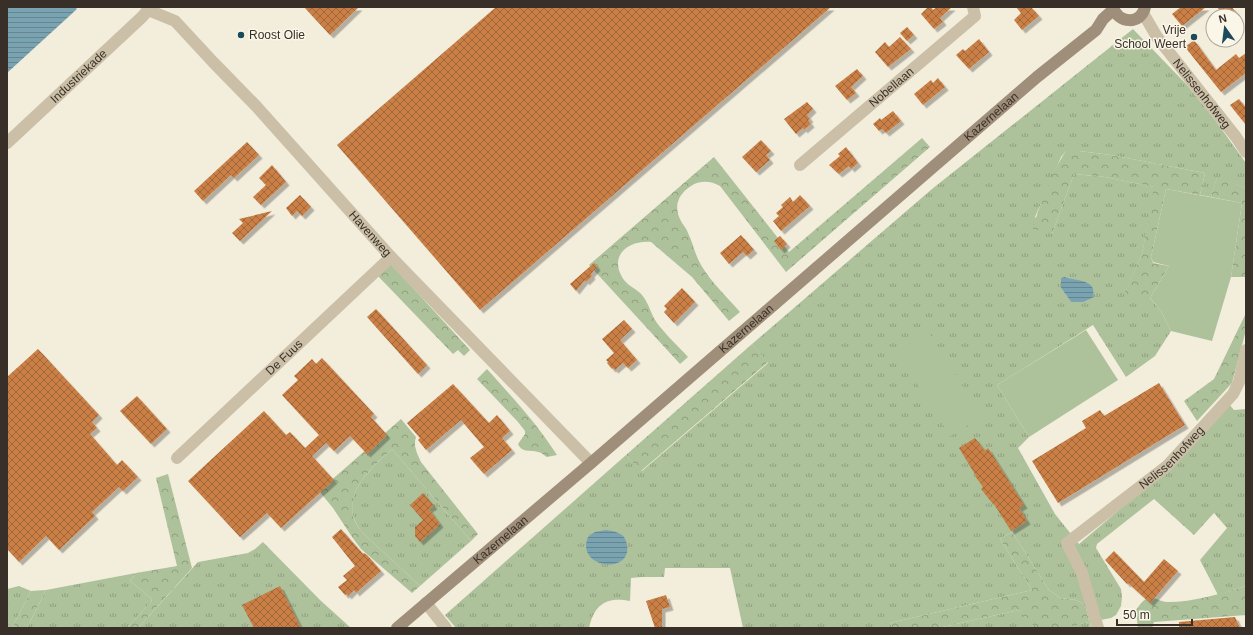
<svg xmlns="http://www.w3.org/2000/svg" width="1253" height="635" font-family="Arial,sans-serif">
  <style>
    .grass { fill: url(#grass-tufts); fill-rule: evenodd }
    .forest { fill: url(#forest-crowns) }
    .park { fill: #adc29b }
    .water { fill: url(#water-rules) }
    .building { fill: url(#building-cross-hatch); filter: url(#shadow) }
    .lines { fill: none; stroke-linecap: round; stroke-linejoin: round }
    .street { stroke: #cbbfa7; stroke-width: 12 }
    .secondary { stroke: #9f8e79; stroke-width: 12 }
    .poi-dot { fill: #1c4a5a; stroke: #faf6e8; stroke-width: 1.5 }
    .labels { text-anchor: middle; dominant-baseline: central; stroke-width: 3; stroke-linejoin: round; paint-order: stroke }
    .poi-label { font-size: 12px; fill: #383028; stroke: #faf6e8; text-anchor: end }
    .street-label { font-size: 12px; fill: #383028; stroke: #faf6e8 }
  </style>
  <defs>
    <pattern id="grass-tufts" width="24" height="20" patternUnits="userSpaceOnUse"><rect width="24" height="20" fill="#adc29b"/><path d="M3 7l-1-3M5 7V3M7 7l1-3M15 17l-1-3M17 17v-4M19 17l1-3" fill="none" stroke="#8e9e7e"/></pattern>
    <pattern id="forest-crowns" width="20" height="18" patternUnits="userSpaceOnUse"><rect width="20" height="18" fill="#adc29b"/><path d="M2 6a3 3 0 1 1 6 0M12 15a3 3 0 1 1 6 0" fill="none" stroke="#8e9e7e"/></pattern>
    <pattern id="water-rules" width="6" height="5" patternUnits="userSpaceOnUse"><rect width="6" height="5" fill="#7aa3b1"/><path d="M0 2.5h6" fill="none" stroke="#658590"/></pattern>
    <pattern id="building-cross-hatch" width="8" height="8" patternUnits="userSpaceOnUse"><rect width="8" height="8" fill="#c97f44"/><path d="M0 0l8 8M0 8l8-8" fill="none" stroke="#a46839"/></pattern>
    <filter id="shadow"><feDropShadow dx="3.5" dy="3.5" stdDeviation="0" flood-color="#0004"/></filter>
  </defs>
  <rect width="100%" height="100%" fill="#f3eddc"/>
  <g class="grass">
    <path d="M1133 29 1187 85 1215 120 1246 163V188L1217 178 1211 197 1200 195 1205 173 1111 155 1079 151H1066L1061 157 1035 217 1052 234 1074 174 1105 177 1155 187 1142 254 1125 293 1149 297 1161 311 1171 331 1155 356 1126 377 1093 325 997 385 1029 437 1018 448 1055 514 1079 544 1138 494 1227 402 1234 410 1246 409V586L1218 595 1200 560 1227 528 1214 513 1194 535 1154 499 1097 544 1096 548 1121 589 1122 597 1121 606 1116 615 1111 618 1090 622 1091 628H1059L1089 622 1086 608 1082 603 1076 600 1060 598 1049 590 1012 532 1000 539 1032 590 890 623 892 628H743L730 568H665L664 577H641L631 578 630 601C606 596 594 605 589 628H456L445 615 626 455 642 471 768 363 752 344 932 189ZM1065 277 1073 280 1071 302 1061 288Z"/>
    <path d="M392 449 471 541 420 586 364 534C359 528 355 523 353 515 347 488 375 465 392 449Z"/>
    <path d="M263 542 320 600 351 628H138L198 562 248 553 255 549Z"/>
    <path d="M136 573 130 581 152 599 151 602 127 628H27L46 590Z"/>
    <path d="M19 586 31 591 12 628H7V589Z"/>
    <path d="M1019 610 1026 618 1041 628H938Z"/>
  </g>
  <g class="forest">
    <path d="M922 138 930 147 786 272 720 186C711 181 700 180 691 186 677 195 673 208 682 223 684 226 687 229 688 233 693 243 695 255 701 265 711 282 727 297 740 312L729 321 692 277 651 242C630 240 609 254 622 277 626 285 637 289 642 295 649 303 651 315 657 323 666 335 678 346 688 357L680 364 589 265 714 157 789 252Z"/>
    <path d="M1066 151H1079L1111 155 1205 173 1200 195 1166 189 1151 257 1153 263 1169 266 1150 298 1124 294 1142 254 1154 187 1105 177 1074 174 1052 234 1033 229C1038 208 1053 169 1066 151Z"/>
    <path d="M1217 177 1246 188V277H1231L1242 203 1211 197Z"/>
    <path d="M390 263 470 350 464 356 458 350 453 354 377 275Z"/>
    <path d="M1246 313V330L1232 383 1197 421 1184 401 1214 379Z"/>
    <path d="M752 344 768 362 641 471 626 455Z"/>
    <path d="M487 369C511 396 537 423 557 455L547 457C546 457 542 453 541 453 533 449 522 454 518 444L525 434V431L518 422 477 379Z"/>
    <path d="M401 419 416 437C413 446 417 453 421 462L478 534 471 541 392 449C374 466 348 487 353 515 354 522 359 528 364 534L420 586 412 593 361 549 352 537 333 508 319 491Z"/>
    <path d="M168 474 192 568 138 628H127L151 602 152 599 130 581 136 573 177 566 156 478Z"/>
    <path d="M1012 532 1049 590 1060 598 1076 600 1082 603 1086 608 1089 622C1076 625 1053 632 1040 628 1031 625 1024 617 1019 610L938 628H892L890 623 1032 590 1000 539Z"/>
    <path d="M1246 586V615L1154 622 1152 628H1138L1136 610C1139 606 1142 601 1146 599 1153 595 1160 602 1167 602 1194 602 1220 594 1246 586Z"/>
    <path d="M46 590 27 628H12L31 591Z"/>
  </g>
  <g class="park">
    <path d="M1166 189 1242 203 1231 277 1212 341 1171 331 1161 311 1150 298 1169 266 1153 262 1151 257Z"/>
    <path d="M1086 330 1118 380 1029 437 997 385Z"/>
    <path d="M929 332 982 417 950 436 897 352Z"/>
  </g>
  <g class="water">
    <path d="M7 7H75L77 9 7 73Z"/>
    <path d="M1065 277C1072 280 1089 280 1092 287 1094 289 1093 294 1094 297L1083 302H1071L1061 288V278Z"/>
    <path d="M606 530C614 531 624 533 626 541 636 572 587 571 586 546 586 543 587 539 588 537L595 532Z"/>
  </g>
  <g class="building">
    <path d="M304 7H359L330 35Z"/>
    <path d="M496 7H831L480 310 337 145Z"/>
    <path d="M928 7H931L933 10 937 7H952L940 18 943 22 934 29 921 14Z"/>
    <path d="M1016 7H1031L1039 16 1022 30 1014 20 1021 13Z"/>
    <path d="M1181 7H1206L1182 26 1172 14Z"/>
    <path d="M1217 7H1232L1238 16H1224Z"/>
    <path d="M907 27 914 35 907 41 900 33Z"/>
    <path d="M900 37 911 49 888 67 875 52 885 42 889 47Z"/>
    <path d="M979 39 989 52 969 69 956 55 963 49 965 51Z"/>
    <path d="M1194 40 1216 70 1236 54 1239 58 1246 53V73L1221 92 1185 47Z"/>
    <path d="M857 69 863 76 851 87 856 93 847 100 835 86Z"/>
    <path d="M938 78 945 87 923 105 914 94 931 80 933 83Z"/>
    <path d="M1239 99 1246 108V125L1230 105Z"/>
    <path d="M807 102 813 109 807 115 810 119 808 120 811 124 804 130 803 128 796 134 784 119Z"/>
    <path d="M893 111 901 121 886 133 882 129 879 131 873 124 880 118 881 120Z"/>
    <path d="M761 140 771 151 766 155 770 160 756 172 742 157Z"/>
    <path d="M247 142 259 155 234 178 231 175 203 201 194 191Z"/>
    <path d="M846 147 858 163 851 169 849 166 839 174 829 165 840 156 838 154Z"/>
    <path d="M272 165 286 182 261 205 253 197 266 185 259 178Z"/>
    <path d="M300 195 311 207 302 216 297 211 292 216 286 208Z"/>
    <path d="M800 195 810 206 781 231 773 221 779 216 776 213 783 207 781 205 790 197 793 202Z"/>
    <path d="M272 211 240 241 232 233 243 223 239 219Z"/>
    <path d="M741 235 754 250 747 256 743 252 729 264 720 253Z"/>
    <path d="M780 236 787 244 781 250 774 241Z"/>
    <path d="M594 263 597 267 591 274 592 276 586 282 585 280 576 291 570 284Z"/>
    <path d="M682 288 695 302 674 323 664 312 667 309 664 306Z"/>
    <path d="M376 309 427 365 418 374 367 317Z"/>
    <path d="M624 320 632 329 620 340 637 360 628 368 623 363 615 370 613 368 612 369 607 363 608 362 606 360 614 353 602 339Z"/>
    <path d="M38 349 99 415 92 422 97 428 90 434 117 465 122 460 138 477 123 491 119 487 92 512 95 516 59 550 46 536 19 562 7 549V377Z"/>
    <path d="M322 358 374 414 371 417 387 435 367 454 350 436 334 451 326 443 312 456 334 480 281 528 267 513 240 537 188 481 264 411 286 435 290 432 305 448 319 435 282 395 298 380 294 376 312 359 316 364Z"/>
    <path d="M1159 383 1185 425 1058 503 1032 461 1086 428 1082 421 1100 410 1104 416Z"/>
    <path d="M453 384 489 423 497 415 510 431 502 438 512 450 484 474 470 458 484 447 461 420 426 450 418 440 420 438 407 423Z"/>
    <path d="M137 396 167 429 151 444 120 411Z"/>
    <path d="M975 438 985 451 988 448 1024 505 1019 508 1027 521 1011 531 994 504H993L981 489 983 487 975 476H976L959 448Z"/>
    <path d="M423 493 434 506 429 509 440 524 420 542 415 536V527L423 520 410 505Z"/>
    <path d="M341 529 363 554 364 553 367 555 381 571 356 593 354 590 348 596 347 594 345 595 338 587 347 580 343 576 355 566 332 537Z"/>
    <path d="M1114 551 1144 582 1164 559 1178 571 1150 603 1128 583 1127 584 1105 560Z"/>
    <path d="M280 586 301 628H254L242 605Z"/>
    <path d="M666 595 670 607 662 609V628H655L646 601Z"/>
    <path d="M1235 617 1240 628H1179V622Z"/>
  </g>
  <g class="lines">
    <g class="street">
      <path id="s1" d="M148 10 175 21 213 62 256 106 391 257 591 463"/>
      <path id="s2" d="M1143 13 1157 37 1236 137 1246 152"/>
      <path id="s3" d="M7 143 142 17 148 10 147 7"/>
      <path id="s4" d="M800 165 975 16 973 7"/>
      <path id="s5" d="M177 458 391 257"/>
      <path d="M426 603 446 628"/>
      <path id="s6" d="M1098 628 1082 573 1067 543 1167 466 1233 394 1239 382 1246 350"/>
    </g>
    <g class="secondary">
      <path d="M1113 7C1118 24 1141 25 1145 7"/>
      <path id="s7" d="M397 628 591 463 1037 77 1096 30 1103 19 1114 9"/>
    </g>
  </g>
  <g class="poi-dot">
    <circle cx="241" cy="35" r="4"/>
    <circle cx="1194" cy="37" r="4"/>
  </g>
  <g class="labels">
    <g class="poi-label">
      <text x="1186" y="30">Vrije<tspan x="1186" dy="14">School Weert</tspan></text>
      <text x="249" y="35" text-anchor="start">Roost Olie</text>
    </g>
    <g class="street-label">
      <text stroke="none"><textPath href="#s3" startOffset="98">Industriekade</textPath></text>
      <text stroke="none"><textPath href="#s4" startOffset="120">Nobellaan</textPath></text>
      <text stroke="none"><textPath href="#s2" startOffset="100">Nelissenhofweg</textPath></text>
      <text stroke="none"><textPath href="#s7" startOffset="784">Kazernelaan</textPath></text>
      <text stroke="none"><textPath href="#s1" startOffset="318">Havenweg</textPath></text>
      <text stroke="none"><textPath href="#s7" startOffset="460">Kazernelaan</textPath></text>
      <text stroke="none"><textPath href="#s5" startOffset="147">De Fuus</textPath></text>
      <text stroke="none"><textPath href="#s6" startOffset="226">Nelissenhofweg</textPath></text>
      <text stroke="none"><textPath href="#s7" startOffset="136">Kazernelaan</textPath></text>
    </g>
  </g>
  <rect width="1253" height="635" fill="none" stroke="#383028" stroke-width="16"/>
  <g transform="translate(1225 28) rotate(346)"><circle r="19" fill="#faf6e8" stroke="#aca79b"/>
  <path d="M0-3L7 15L0 10L-7 15Z" fill="#1c4a5a"/>
  <text y="-6" font-size="11" font-weight="bold" text-anchor="middle" fill="#383028">N</text>
  </g>
  <path d="M1117 619v6h75v-6" fill="none" stroke="#383028" stroke-width="2"/>
  <text x="1123" y="619" font-size="12" fill="#383028" stroke="#faf6e8" stroke-width="3" paint-order="stroke">50 m</text>
</svg>
